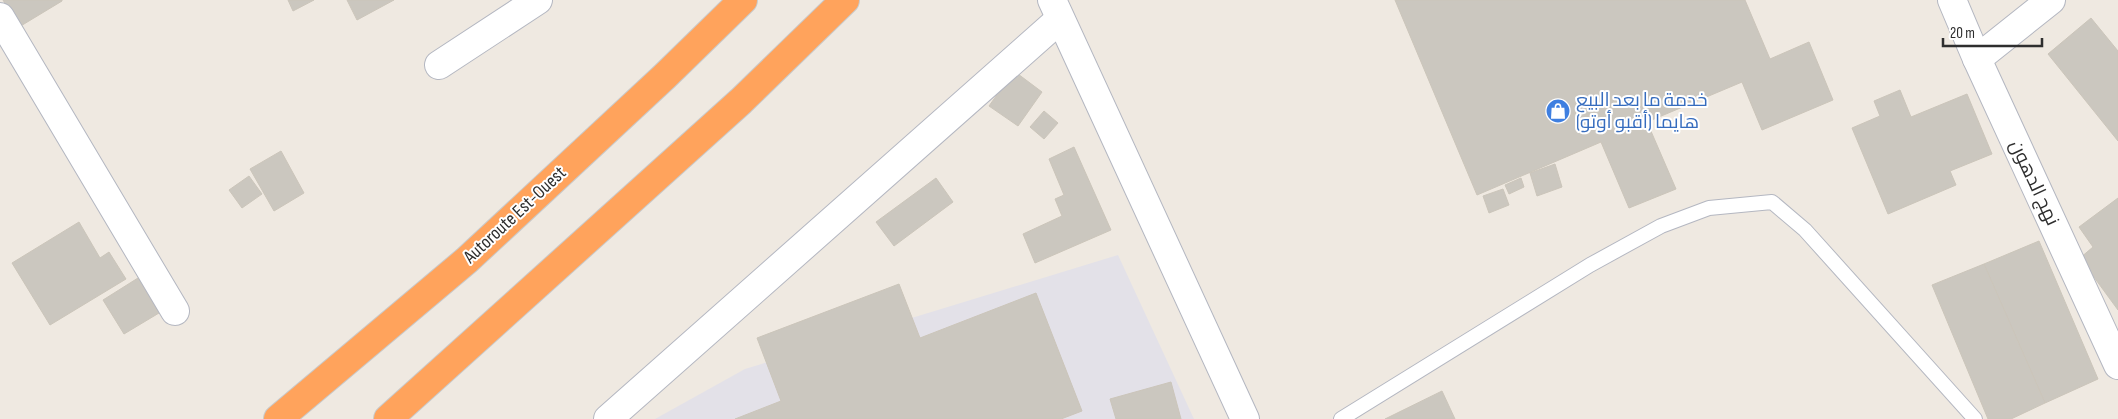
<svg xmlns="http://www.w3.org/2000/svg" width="2118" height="419" font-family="'Sofia Sans Condensed',Cairo,sans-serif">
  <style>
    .industrial { fill: #e3e1e8 }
    .building { fill: #cbc7bf; stroke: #cbc5ba }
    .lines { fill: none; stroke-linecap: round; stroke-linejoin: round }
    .service-casing { stroke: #b4b7c1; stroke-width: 16 }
    .minor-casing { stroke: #b4b7c1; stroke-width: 30 }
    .tertiary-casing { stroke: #b4b7c1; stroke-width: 30 }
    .motorway-casing { stroke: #c9c9c9; stroke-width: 30 }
    .service { stroke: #fff; stroke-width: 14 }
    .minor { stroke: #fff; stroke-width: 28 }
    .tertiary { stroke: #fff; stroke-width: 28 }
    .motorway { stroke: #ffa35c; stroke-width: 28 }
    .labels { text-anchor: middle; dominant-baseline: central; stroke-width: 4; stroke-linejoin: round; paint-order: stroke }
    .shop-label { font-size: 19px; fill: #366cbe; stroke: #fff; text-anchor: start }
    .street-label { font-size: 19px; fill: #2e2e2e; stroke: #fff }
  </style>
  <rect width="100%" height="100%" fill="#efe9e1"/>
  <path class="industrial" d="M1118 255 1194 419H655L745 369Z"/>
  <g class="building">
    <path d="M3 0H62V1L19 27Z"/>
    <path d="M288 0H314L293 11Z"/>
    <path d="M347 0H394L357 20Z"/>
    <path d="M1395 0H1745L1770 59 1809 42 1833 100 1762 130 1742 82 1647 122 1676 189 1629 208 1601 142 1477 195Z"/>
    <path d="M2091 18 2118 51V141L2048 54Z"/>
    <path d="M1014 71 1042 92 1018 126 989 106Z"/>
    <path d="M1900 90 1911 117 1967 94 1992 154 1950 171 1956 185 1888 214 1852 128 1880 116 1874 101Z"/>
    <path d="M1044 111 1058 123 1044 139 1030 127Z"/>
    <path d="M1074 147 1111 230 1035 263 1023 234 1062 216 1055 199 1064 195 1049 159Z"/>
    <path d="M281 151 304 193 274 211 250 169Z"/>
    <path d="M1555 164 1562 187 1537 196 1530 173Z"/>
    <path d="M249 176 262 194 242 208 229 190Z"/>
    <path d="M936 178 953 202 894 246 876 222Z"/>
    <path d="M1521 178 1524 187 1509 194 1505 185Z"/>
    <path d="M1503 189 1509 205 1489 213 1483 196Z"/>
    <path d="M2118 198V310L2080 258 2093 247 2079 227Z"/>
    <path d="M79 222 100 258 109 252 126 279 50 325 12 263Z"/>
    <path d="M2039 241 2098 379 2045 403 1984 264Z"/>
    <path d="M1984 264 2045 403 2011 419H1988L1932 285Z"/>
    <path d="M138 278 159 313 124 334 103 300Z"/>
    <path d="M899 284 920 338 1036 293 1082 411 1061 419H735L781 401 757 338Z"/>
    <path d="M1171 382 1181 419H1116L1110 399Z"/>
    <path d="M1442 391 1455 419H1385Z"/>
  </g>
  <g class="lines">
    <defs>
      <path id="service" d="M1341 419 1590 265 1661 226 1709 208 1772 202 1805 230 1975 419"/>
      <g id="minor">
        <path d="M1952 0 1977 59 2118 365"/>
        <path d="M0 17 175 311"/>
        <path d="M1977 59 2051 0"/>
        <path d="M439 65 538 0"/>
        <path d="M608 419 1060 19"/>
      </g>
      <path id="tertiary" d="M1052 0 1245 419"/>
      <g id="motorway">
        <path d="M278 419 467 260 665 76 743 0"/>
        <path d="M388 419 741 101 845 0"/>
      </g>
    </defs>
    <use href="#service" class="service-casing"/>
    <use href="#minor" class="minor-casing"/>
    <use href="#tertiary" class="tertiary-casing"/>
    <use href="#motorway" class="motorway-casing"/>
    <use href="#service" class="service"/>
    <use href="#minor" class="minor"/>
    <use href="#tertiary" class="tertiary"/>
    <use href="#motorway" class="motorway"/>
  </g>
  <defs>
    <symbol id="shop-disc" viewBox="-11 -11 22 22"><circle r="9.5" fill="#3f7fe0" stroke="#fff"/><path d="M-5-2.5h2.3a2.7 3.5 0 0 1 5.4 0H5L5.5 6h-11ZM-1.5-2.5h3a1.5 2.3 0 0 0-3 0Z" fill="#fff"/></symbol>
  </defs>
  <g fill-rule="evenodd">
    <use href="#shop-disc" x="1544" y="97" width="28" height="28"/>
  </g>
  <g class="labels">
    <g class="shop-label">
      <text x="1576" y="100">خدمة ما بعد البيع<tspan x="1576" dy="22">هايما (أقبو أوتو)</tspan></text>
    </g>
    <g class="street-label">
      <text transform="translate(2034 183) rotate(65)">نهج الدهون</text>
      <text transform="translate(515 215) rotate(-43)">Autoroute Est-Ouest</text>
    </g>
  </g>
  <path d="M1943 38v8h99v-8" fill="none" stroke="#2e2e2e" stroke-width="2.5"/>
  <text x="1950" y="38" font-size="15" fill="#2e2e2e" stroke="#ffffff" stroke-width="4" paint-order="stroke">20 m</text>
</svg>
